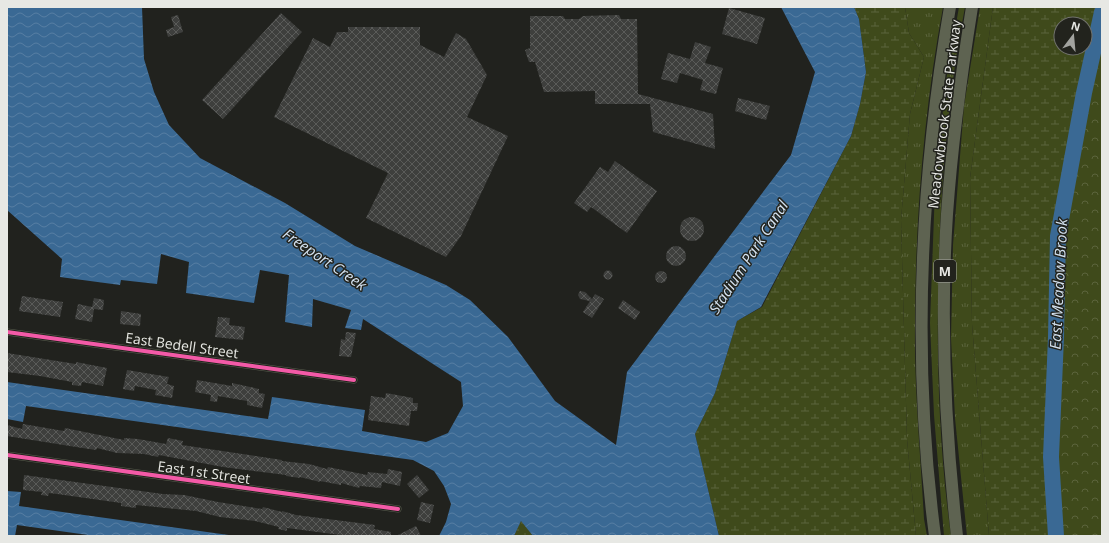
<svg xmlns="http://www.w3.org/2000/svg" width="1109" height="543" font-family="'Open Sans',sans-serif">
  <style>
    .grass { fill: url(#grass-tufts) }
    .wetland { fill: url(#wetland-marsh); fill-rule: evenodd }
    .park { fill: url(#park-crowns) }
    .water { fill: url(#water-waves) }
    .lines { fill: none; stroke-linecap: round; stroke-linejoin: round }
    .river { stroke: #3a6994; stroke-width: 16 }
    .building { fill: url(#building-cross-hatch) }
    .street { stroke: #585d4e; stroke-width: 7 }
    .highway { stroke: #5e6351; stroke-width: 12 }
    .cycleway-casing { stroke: #22231d; stroke-width: 6 }
    .cycleway { stroke: #f35aa7; stroke-width: 4 }
    .labels { text-anchor: middle; dominant-baseline: central; stroke-width: 3; stroke-linejoin: round; paint-order: stroke }
    .shield { fill: #22231d; stroke: #acada8; stroke-width: 1 }
    .shield-label { font-size: 13px; font-weight: bold; fill: #e7e8e4 }
    .street-label { font-size: 14px; fill: #e7e8e4; stroke: #22231d }
    .water-label { font-size: 15px; font-style: italic; fill: #d4e2f0; stroke: #22231d }
  </style>
  <defs>
    <pattern id="grass-tufts" width="24" height="20" patternUnits="userSpaceOnUse"><rect width="24" height="20" fill="#3f4a1b"/><path d="M3 7l-1-3M5 7V3M7 7l1-3M15 17l-1-3M17 17v-4M19 17l1-3" fill="none" stroke="#5b643c"/></pattern>
    <pattern id="wetland-marsh" width="20" height="14" patternUnits="userSpaceOnUse"><rect width="20" height="14" fill="#3f4a1b"/><path d="M1 5h8M5 5V1M11 12h8M15 12V8" fill="none" stroke="#5b643c"/></pattern>
    <pattern id="park-crowns" width="20" height="18" patternUnits="userSpaceOnUse"><rect width="20" height="18" fill="#3f4a1b"/><path d="M2 6a3 3 0 1 1 6 0M12 15a3 3 0 1 1 6 0" fill="none" stroke="#5b643c"/></pattern>
    <pattern id="water-waves" width="16" height="10" patternUnits="userSpaceOnUse"><rect width="16" height="10" fill="#3a6994"/><path d="M0 5q4-4 8 0t8 0" fill="none" stroke="#567ea3"/></pattern>
    <pattern id="building-cross-hatch" width="8" height="8" patternUnits="userSpaceOnUse"><rect width="8" height="8" fill="#3e3f3d"/><path d="M0 0l8 8M0 8l8-8" fill="none" stroke="#5a5b59"/></pattern>
  </defs>
  <rect width="100%" height="100%" fill="#21221e"/>
  <g class="grass">
    <path d="M905 7H943C922 121 914 237 915 353 916 408 921 464 924 519L927 536H916L907 439 901 220 910 114 924 57 909 33Z"/>
    <path d="M959 7H965C949 88 942 171 939 253 936 347 938 442 951 536H944L934 415 930 323 935 189 946 81Z"/>
    <path d="M980 7H993L970 178 972 324 989 536H967L955 418 951 338 953 245 964 106Z"/>
  </g>
  <g class="wetland">
    <path d="M854 7H905L909 33 924 57 910 114 901 220 907 439 916 536H719L695 434 715 393 737 321 762 307 851 136 860 104 866 72 859 19Z"/>
    <path d="M993 7H1102V45L1056 337 1051 457 1056 536H989L972 324 970 178ZM1061 24H1085V48H1061Z"/>
    <path d="M521 520 533 536H514Z"/>
  </g>
  <path class="park" d="M1102 12V536H1060L1051 440 1058 236 1084 93Z"/>
  <g class="water">
    <path d="M7 7H142L144 59 154 92 169 125 200 158 285 203 355 246 446 285 470 300 508 337 555 401 616 445 627 372 791 155 815 72 781 7H854L859 19 866 72 860 104 851 136 761 307 737 321 715 393 695 434 719 536H533L521 521 514 536H439L446 522 451 504 444 486 434 471 413 460 26 406 23 422 7 419V382L268 419 272 397 365 410 362 431 426 442 448 433 463 406 461 382 363 319 361 330 345 328 351 310 313 299 312 327 285 322 289 275 260 270 254 303 186 293 189 262 161 254 157 284 121 280 120 285 60 277 62 259 7 210Z"/>
    <path d="M7 491 21 492 19 506 236 536H95L17 525 15 536H7Z"/>
  </g>
  <g class="lines">
    <path class="river" d="M1056 536 1051 457 1056 337 1058 236 1084 93 1102 12"/>
  </g>
  <g class="building">
    <path d="M729 8 765 18 757 44 722 34Z"/>
    <path d="M281 13 302 32 223 119 202 100Z"/>
    <path d="M178 15 183 32 168 37 166 30 174 27 171 17Z"/>
    <path d="M619 15 621 19H637L638 94 713 114 715 149 653 132 650 104H595V91L544 92 535 62H529L525 50 530 48V16H563L565 19H579L583 16Z"/>
    <path d="M348 27H420V45L444 57 456 33 466 39 487 75 467 117 508 136 461 236 446 257 366 218 388 173 274 117 313 38 330 47 337 32H348Z"/>
    <path d="M695 42 711 47 705 63 723 68 716 94 700 90 703 80 680 73 677 83 661 79 668 53 690 59Z"/>
    <path d="M738 98 770 106 766 120 735 111Z"/>
    <path d="M615 161 657 191 627 233 591 207 587 212 574 203 600 167 608 172Z"/>
    <circle cx="692" cy="229" r="12"/>
    <circle cx="676" cy="256" r="10"/>
    <circle cx="608" cy="275" r="4.5"/>
    <circle cx="661" cy="277" r="6"/>
    <path d="M580 291 585 292 592 299 595 294 604 299 592 318 583 312 590 301 580 299 578 295Z"/>
    <path d="M22 296 63 302 60 317 19 311Z"/>
    <path d="M94 298 104 300 103 310 94 309 92 322 75 319 78 304 92 307Z"/>
    <path d="M623 300 640 312 635 320 618 308Z"/>
    <path d="M121 311 141 314 140 326 120 324Z"/>
    <path d="M218 317 230 318 229 325 245 327 243 340 215 337Z"/>
    <path d="M346 332 356 333 351 357 339 356 341 339 345 340Z"/>
    <path d="M7 353 76 364V362L107 368 103 386 82 382 81 386 72 385V382L40 376 7 372Z"/>
    <path d="M127 370 169 377 167 384 174 386 172 398 155 395 156 390 135 386 134 391 123 389Z"/>
    <path d="M197 380 232 386V383L259 389V393L265 394 262 408 247 405V401L218 396 217 402 210 401 211 395 195 392Z"/>
    <path d="M386 393 413 398V403H418L417 411H411L409 426 368 420 371 396 385 398Z"/>
    <path d="M23 424 64 431 65 428 124 440V438L138 439 166 444 168 438 183 441 182 445 282 460V461L309 464 327 469 328 467 367 475 368 472 387 474 388 469 402 472 400 486 382 482 381 488 360 486 359 488 341 483V485L320 481V482L300 477V478L286 476V475L223 467 159 455 158 457 144 454 117 453 97 448 96 450 76 447 7 436V425L22 429Z"/>
    <path d="M24 475 163 494 184 495 218 502 262 509 263 507 282 512V511L296 515 375 525 374 529 391 532V536H348L287 528V531L278 529 279 527 255 521 220 517 196 511 136 505V508L121 506V503L57 494 49 493 48 496 41 495 42 492 23 490Z"/>
    <path d="M417 475 429 490 419 498 407 484Z"/>
    <path d="M421 502 434 505 430 523 417 520Z"/>
    <path d="M416 526 421 536H396Z"/>
  </g>
  <g class="lines">
    <g class="street">
      <path d="M7 332 354 380"/>
      <path d="M7 455 398 509"/>
    </g>
    <g class="highway">
      <path d="M935 536C912 361 920 181 950 7"/>
      <path d="M957 536C945 429 940 321 947 214 952 144 961 76 972 7"/>
    </g>
    <defs>
      <g id="cycleway">
        <path d="M7 332 354 380"/>
        <path d="M7 455 398 509"/>
      </g>
    </defs>
    <use href="#cycleway" class="cycleway-casing"/>
    <use href="#cycleway" class="cycleway"/>
  </g>
  <g class="labels">
    <rect class="shield" x="934" y="260" width="22" height="22" rx="3"/>
    <g class="shield-label">
      <text x="945" y="271">M</text>
    </g>
    <g class="street-label">
      <text transform="translate(944 114) rotate(-83)">Meadowbrook State Parkway</text>
      <text transform="translate(182 345) rotate(8)">East Bedell Street</text>
      <text transform="translate(204 472) rotate(8)">East 1st Street</text>
    </g>
    <g class="water-label">
      <text transform="translate(748 257) rotate(-57)">Stadium Park Canal</text>
      <text transform="translate(325 259) rotate(34)">Freeport Creek</text>
      <text transform="translate(1058 284) rotate(-87)">East Meadow Brook</text>
    </g>
  </g>
  <rect width="1109" height="543" fill="none" stroke="#e7e8e4" stroke-width="16"/>
  <g transform="translate(1073 36) rotate(16)"><circle r="19" fill="#22231d" stroke="#71726d"/>
  <path d="M0-3L7 15L0 10L-7 15Z" fill="#a2a39f"/>
  <text y="-6" font-size="11" font-weight="bold" text-anchor="middle" fill="#e7e8e4">N</text>
  </g>
</svg>
